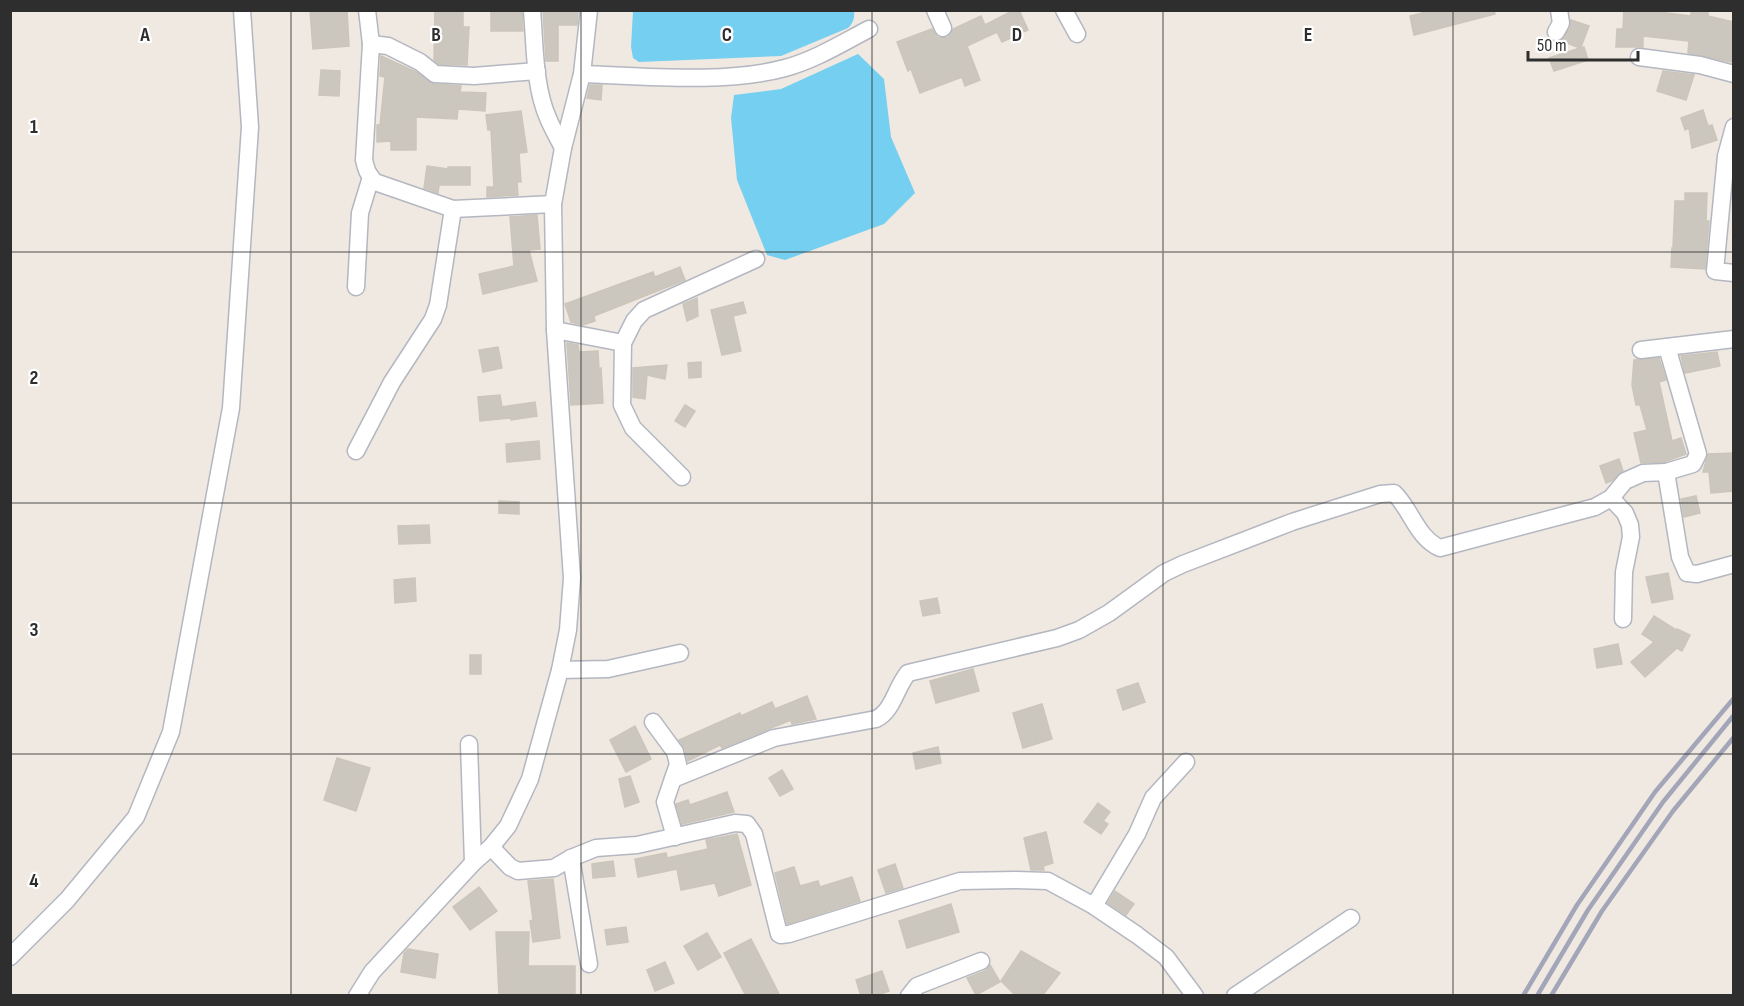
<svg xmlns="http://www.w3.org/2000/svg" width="1744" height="1006" font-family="'Sofia Sans Condensed',sans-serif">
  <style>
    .water { fill: #75cff0 }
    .building { fill: #cbc7bf; stroke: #cbc5ba; stroke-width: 1.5 }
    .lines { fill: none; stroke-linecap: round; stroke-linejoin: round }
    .minor-casing { stroke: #b4b7c1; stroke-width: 19 }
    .minor { stroke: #fff; stroke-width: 16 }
    .rail { stroke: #a3a6b8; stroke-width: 4.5 }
    .grid { fill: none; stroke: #2e2e2e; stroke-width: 1.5; stroke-opacity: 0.55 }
    .grid-label { font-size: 20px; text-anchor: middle; font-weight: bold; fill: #2e2e2e; stroke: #fff; stroke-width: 4.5; stroke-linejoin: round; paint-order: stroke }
  </style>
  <rect width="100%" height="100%" fill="#efe9e1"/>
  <g class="water">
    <path d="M633 11 854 10C855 18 853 23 848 28L781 56 639 62 633 58 631 47Z"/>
    <path d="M858 54 884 79 891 137 915 193 884 224 785 260 767 255 737 180 731 118 734 95 781 89Z"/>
  </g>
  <g class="building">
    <path d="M310 10H347L349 46 313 49Z"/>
    <path d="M435 10H463V27H469L467 65 439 64 434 60Z"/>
    <path d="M491 10H522L523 31H491Z"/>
    <path d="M543 10 578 11 577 25H558V61H546Z"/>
    <path d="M1014 10H1019L1028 30 1002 42 997 32 967 46 980 80 965 86 962 77 920 93 911 69 908 71 897 42 932 29 937 37 947 38 951 35 953 29 981 16 985 25Z"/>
    <path d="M1434 10H1494L1495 14 1414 35 1410 16Z"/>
    <path d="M1624 10H1643L1691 16V10H1708V16L1734 22V56L1731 62 1688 53 1689 41 1643 36V47H1616L1617 29H1623Z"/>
    <path d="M1571 20 1589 26 1581 47H1584L1588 60 1554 71 1549 58 1580 48 1561 41 1570 28Z"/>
    <path d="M381 56 414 71 434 84 461 86 460 92 486 93 485 111 458 109 457 119 416 117V150H391V141L377 142V125H380L385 77 380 76Z"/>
    <path d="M321 70 340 71 339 96 319 95Z"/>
    <path d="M1663 71 1694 75 1686 100 1657 91Z"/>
    <path d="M590 85H602L601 100 587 98Z"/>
    <path d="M1703 110 1708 126 1712 125 1717 140 1692 148 1689 128 1685 130 1681 118Z"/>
    <path d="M521 111 527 152 519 153 521 182H517L518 195 487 197V187H494L491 130H488L486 115Z"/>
    <path d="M427 166 448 169V167H470V185H439L438 193 424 188Z"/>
    <path d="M1685 193H1707L1706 221H1709L1705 269 1671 267 1672 248H1673L1675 201H1685Z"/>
    <path d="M537 215 540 249 529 250 537 281 483 294 479 274 514 266 510 217Z"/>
    <path d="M680 267 685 280 594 316 595 321 583 325 571 322 565 304 653 272 655 277Z"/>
    <path d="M697 298 698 316 687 321 683 304Z"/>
    <path d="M743 302 746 313 733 316 741 351 722 355 711 310Z"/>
    <path d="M567 343 578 345 579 352 598 351 599 369 601 368 603 403 571 405Z"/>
    <path d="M498 347 502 368 483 372 479 350Z"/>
    <path d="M1717 352 1720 366 1685 373 1681 356Z"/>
    <path d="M1659 358 1666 380 1659 382 1672 441 1681 438 1686 454 1664 462 1641 463 1634 433 1647 430 1640 405H1636L1632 385 1634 360Z"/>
    <path d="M701 362V377L689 378 688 363Z"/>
    <path d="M667 365 665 379 647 375 645 399 633 397V368Z"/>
    <path d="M500 395 502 407 535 402 537 416 511 420V418L480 421 478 397Z"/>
    <path d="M685 405 695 411 685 427 675 421Z"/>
    <path d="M539 441 540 459 507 462 506 444Z"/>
    <path d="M1734 453V491L1711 493 1709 472H1703L1708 454Z"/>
    <path d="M1619 459 1623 471 1611 481 1606 483 1600 466Z"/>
    <path d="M1696 496 1700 513 1684 517 1681 499Z"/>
    <path d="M499 501 519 502V514L499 513Z"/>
    <path d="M429 525 430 543 399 544 398 526Z"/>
    <path d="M1668 573 1673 599 1652 603 1646 577Z"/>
    <path d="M415 578 416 601 395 603 394 580Z"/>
    <path d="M937 598 940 613 923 616 920 601Z"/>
    <path d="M1654 616 1676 630 1677 629 1690 635 1682 651 1677 648 1645 677 1631 662 1654 642 1642 634Z"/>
    <path d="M1618 644 1622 664 1597 668 1594 649Z"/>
    <rect x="470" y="655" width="11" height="19"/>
    <path d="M973 669 979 691 936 703 930 681Z"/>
    <path d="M1138 683 1145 702 1123 710 1117 690Z"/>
    <path d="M807 696 816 719 792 724 791 720 722 748 720 745 688 761 685 749 679 740 740 713 741 716 772 702 775 709Z"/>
    <path d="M1042 704 1052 739 1023 748 1013 713Z"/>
    <path d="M635 726 651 759 626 772 610 740Z"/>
    <path d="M938 747 941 763 916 769 913 753Z"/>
    <path d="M337 758 370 768 356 811 324 800Z"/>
    <path d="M782 770 793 789 780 796 769 778Z"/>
    <path d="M630 776 639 802 625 807 619 779Z"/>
    <path d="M727 792 734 812 682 824 676 804 688 800 690 805Z"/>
    <path d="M1098 803 1110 812 1103 821 1108 824 1101 834 1084 822Z"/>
    <path d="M1046 832 1053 863 1043 866 1044 870H1031L1024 838Z"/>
    <path d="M737 834 751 885 719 896 715 883 681 890 677 869 638 877 635 859 666 853 667 858 708 849 706 840Z"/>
    <path d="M613 861 615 876 593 878 592 864Z"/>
    <path d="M895 864 903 888 886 893 878 870Z"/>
    <path d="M794 867 800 886 818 881 820 887 852 877 860 901 787 924 775 873Z"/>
    <path d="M553 879 560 938 533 942 530 921 533 920 528 881Z"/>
    <path d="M479 887 497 911 470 930 453 907Z"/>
    <path d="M1115 891 1134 904 1126 915 1108 903Z"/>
    <path d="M951 904 959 932 907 948 899 921Z"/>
    <path d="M626 927 628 942 607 945 605 930Z"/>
    <path d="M496 932H529L528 966H575V996H499Z"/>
    <path d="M707 933 721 957 698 970 684 946Z"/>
    <path d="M751 939 771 978 780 996H746L724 953Z"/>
    <path d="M408 949 438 954 435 978 401 972 404 953Z"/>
    <path d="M1021 951 1060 973 1042 996H1016L1001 981Z"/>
    <path d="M665 962 674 983 655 991 647 970Z"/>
    <path d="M990 965 1000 982 976 995 967 978 985 971Z"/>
    <path d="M882 971 889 991 875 996H861L856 980Z"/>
  </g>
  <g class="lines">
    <defs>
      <g id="minor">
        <path d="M367 10 371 44 364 160C366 169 368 175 375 182L453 209 553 204"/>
        <path d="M532 10C535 45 534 86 548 118 552 128 558 138 563 148"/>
        <path d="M935 10 943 28"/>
        <path d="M1064 10 1077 34"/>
        <path d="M1556 32 1561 23 1559 10"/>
        <path d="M371 44 388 46 420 62 435 74 474 76 537 71"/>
        <path d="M1639 57 1700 65 1734 74"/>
        <path d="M582 74C643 76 726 84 785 68 815 60 842 43 869 29"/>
        <path d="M1734 127 1726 156 1715 271 1734 273"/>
        <path d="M356 287 360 213 371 177"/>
        <path d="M555 330 623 343"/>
        <path d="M1641 350 1734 339"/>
        <path d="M356 451 392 382 433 319 438 305 453 209"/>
        <path d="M1666 472 1693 464 1698 454 1667 347"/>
        <path d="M682 477 633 428 622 405 623 343 634 321 644 310 756 259"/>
        <path d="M1611 498 1625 513 1630 525 1631 537 1624 572 1623 619"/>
        <path d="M560 670 608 669 680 653"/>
        <path d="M653 722 675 752 678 764 665 802 675 837"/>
        <path d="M469 744 473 863"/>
        <path d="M673 779 774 738 876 719C893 711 896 687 908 673L1057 638 1079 630 1109 613 1164 573 1183 564 1292 522 1380 494 1394 493C1411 509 1417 538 1440 548L1595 507 1611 498 1625 481 1643 473 1666 472 1680 557 1687 573 1697 574 1734 564"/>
        <path d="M491 847 510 867 518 871 554 868 571 858 596 848 637 845 735 823 747 824 754 834 779 934 781 935 789 934 960 881 1015 880 1048 881 1094 906 1137 935 1166 957 1195 996"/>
        <path d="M571 858 589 964"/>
        <path d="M1094 906 1137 834 1153 798 1186 762"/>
        <path d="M10 957 67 900 136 817 171 732 231 408 250 127 242 10"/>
        <path d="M357 996 372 972 473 863 491 847 508 826 530 779 560 670 568 630 572 578 555 330 553 204 563 148 582 74 589 10"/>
        <path d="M909 996 917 986 981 961"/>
        <path d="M1235 996 1351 918"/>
      </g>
    </defs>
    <use href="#minor" class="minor-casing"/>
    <use href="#minor" class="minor"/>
    <g class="rail">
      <path d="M1523 996 1577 905 1655 792 1734 698"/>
      <path d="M1537 996 1588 910 1663 802 1734 715"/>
      <path d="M1551 996 1602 911 1673 811 1734 737"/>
    </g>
  </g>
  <path class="grid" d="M291 10V996M581 10V996M872 10V996M1163 10V996M1453 10V996M10 252H1734M10 503H1734M10 754H1734"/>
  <g class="grid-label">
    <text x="145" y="41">A</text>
    <text x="436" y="41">B</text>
    <text x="727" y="41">C</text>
    <text x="1017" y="41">D</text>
    <text x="1308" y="41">E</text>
    <text x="34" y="133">1</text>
    <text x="34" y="384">2</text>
    <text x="34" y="636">3</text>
    <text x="34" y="887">4</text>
  </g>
  <rect width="1744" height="1006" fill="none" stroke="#2e2e2e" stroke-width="24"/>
  <path d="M1528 51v9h110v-9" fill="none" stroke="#2e2e2e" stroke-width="3"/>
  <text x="1537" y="51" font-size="18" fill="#2e2e2e" stroke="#ffffff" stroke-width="4.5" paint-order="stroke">50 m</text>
</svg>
